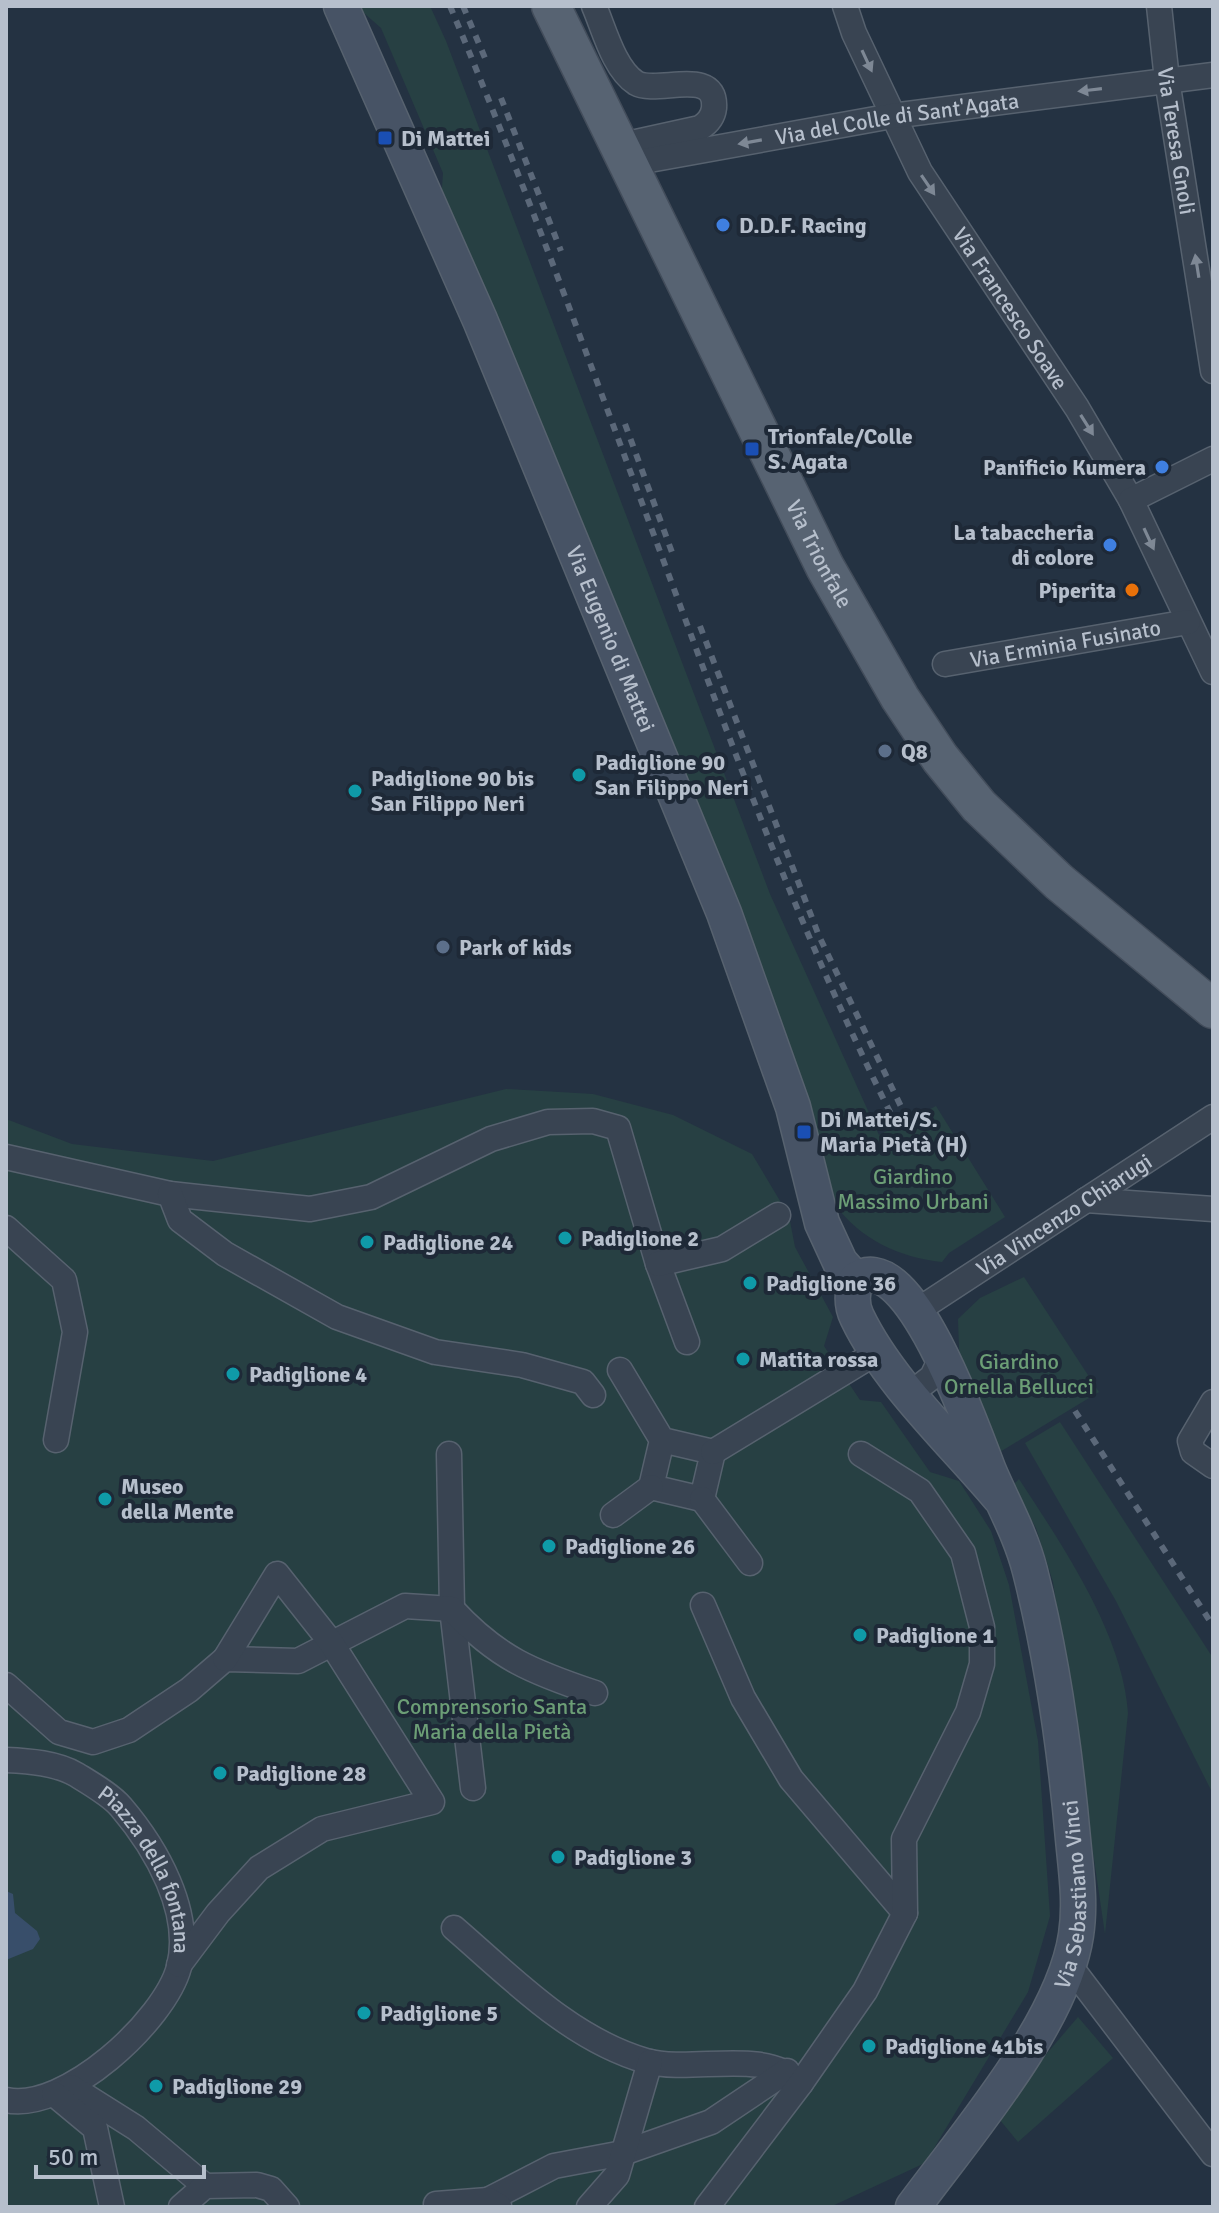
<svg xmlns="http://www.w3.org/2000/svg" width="1219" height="2213" font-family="Signika,sans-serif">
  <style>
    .green { fill: #274043 }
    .water { fill: #384e6a }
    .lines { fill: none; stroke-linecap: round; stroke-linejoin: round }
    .street-casing { stroke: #57626f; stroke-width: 27 }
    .secondary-casing { stroke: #57626f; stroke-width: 37 }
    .primary-casing { stroke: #434d5b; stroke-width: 41 }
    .street { stroke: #394452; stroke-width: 24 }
    .secondary { stroke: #475365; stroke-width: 34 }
    .primary { stroke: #576372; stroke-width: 38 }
    .rail { stroke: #5b6879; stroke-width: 6; stroke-dasharray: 8 8; stroke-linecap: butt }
    .oneway { fill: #7e8895 }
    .transit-dot { fill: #1a4fb4; stroke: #1e2937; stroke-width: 3 }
    .shop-dot { fill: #3f7fe0; stroke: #1e2937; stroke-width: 3 }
    .food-dot { fill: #e8710a; stroke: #1e2937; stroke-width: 3 }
    .service-dot { fill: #5c6f8a; stroke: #1e2937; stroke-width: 3 }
    .culture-dot { fill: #0f9aa8; stroke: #1e2937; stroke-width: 3 }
    .labels { text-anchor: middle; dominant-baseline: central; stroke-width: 8; stroke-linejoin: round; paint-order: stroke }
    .street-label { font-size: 22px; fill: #b6bfcc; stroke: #1e2937 }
    .poi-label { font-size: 22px; font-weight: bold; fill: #b6bfcc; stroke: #1e2937; text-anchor: start }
    .park-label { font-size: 22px; fill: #6c9e76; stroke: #1e2937 }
  </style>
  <rect width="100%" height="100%" fill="#243242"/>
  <g class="green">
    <path d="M356 6H430L446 41 770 894 879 1135 936 1106 1005 1217 949 1253 942 1262C898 1257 862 1240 835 1205L441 203 443 173 381 28Z"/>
    <path d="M506 1089 593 1094 673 1115 752 1154 789 1216 795 1247 833 1317 824 1346 860 1400 881 1402 930 1472 959 1481 991 1531 1009 1585 1038 1741 1050 1916 1028 1992 925 2163 830 2207H6V1119L72 1144 213 1161Z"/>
    <path d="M1024 1277 1099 1392 990 1458 960 1375 958 1319 980 1298Z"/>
    <path d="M1060 1422 1213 1658V1794L1116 1601 1025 1443Z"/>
    <path d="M1019 1479C1062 1545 1123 1634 1128 1713L1105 1934 1053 1582 1036 1528 1012 1486Z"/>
    <path d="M1078 2017 1113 2058 1018 2142 995 2114Z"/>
  </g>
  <path class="water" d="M6 1891 13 1894 15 1913 37 1931 40 1939 33 1949 6 1960Z"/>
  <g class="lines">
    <defs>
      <g id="street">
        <path d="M594 6C604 29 614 69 636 83 657 95 717 66 714 108 713 117 708 123 700 128L618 146"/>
        <path id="s1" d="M845 6 854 33 920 172 1077 408 1131 500"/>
        <path id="s2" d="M1159 6 1167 80 1213 371"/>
        <path id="s3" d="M627 164 892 116 1213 75"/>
        <path d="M1213 459 1131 500 1213 672"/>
        <path id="s4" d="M945 664 1188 622"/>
        <path d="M6 1157 170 1194 310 1209 371 1197 491 1139 548 1122 593 1121 618 1128 658 1264 687 1342"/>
        <path d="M170 1194 180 1220 225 1254 337 1317 435 1352 522 1365 583 1382 593 1395"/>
        <path d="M1086 1200 1213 1209"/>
        <path d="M6 1228 64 1280 75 1332 56 1440"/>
        <path d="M658 1264 722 1249 778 1215"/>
        <path id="s5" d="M915 1312 1213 1117"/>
        <path d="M620 1370 662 1440 651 1487 702 1499 713 1452 662 1440"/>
        <path d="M910 1394 932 1377 943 1354"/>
        <path d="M1213 1402 1190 1441 1193 1452 1213 1466"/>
        <path d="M713 1452 879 1351"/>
        <path d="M449 1454 452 1609 473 1788"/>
        <path d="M702 1499 750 1563"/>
        <path d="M613 1515 651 1487"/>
        <path d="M703 1605 743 1698 791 1779 905 1913"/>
        <path d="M6 1685 59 1732 93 1742 129 1730 189 1690 225 1659 298 1661 405 1606 452 1609C497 1658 532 1672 595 1693"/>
        <path id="s6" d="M6 1760C29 1761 57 1763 77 1775 90 1783 111 1795 121 1807 156 1848 193 1912 179 1967 165 2020 65 2113 6 2100"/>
        <path d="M454 1928C512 1978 570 2039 646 2061 694 2074 761 2047 801 2083"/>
        <path d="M179 1965 218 1913 259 1868 322 1829 432 1802 330 1641 277 1574 225 1659"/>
        <path d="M1070 1966 1213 2154"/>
        <path d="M71 2087 136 2128 205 2186"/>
        <path d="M54 2094 95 2128 112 2207"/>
        <path d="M488 2200 554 2166 623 2153 711 2122 787 2071"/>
        <path d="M436 2204 488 2200 499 2206"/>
        <path d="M181 2207 205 2186 257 2185 271 2189 287 2207"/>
        <path d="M589 2207 617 2175 650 2062"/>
        <path d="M707 2207 801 2083 865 1991 905 1913 904 1839 968 1712 982 1664V1627L963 1553 920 1491 861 1454"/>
      </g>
      <g id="secondary">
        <path id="s7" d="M341 6 480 320 724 913 793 1107 822 1223 840 1262 856 1280"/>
        <path id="s8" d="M913 2207C966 2135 1063 2023 1076 1935 1081 1903 1076 1871 1073 1839 1065 1750 1052 1657 1030 1571 1021 1535 1003 1504 989 1471 975 1436 909 1241 856 1280 852 1292 851 1305 857 1317 888 1382 954 1443 1000 1498"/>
      </g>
      <g id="primary">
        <path id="s9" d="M551 6 825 567 900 698 940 758 979 806 1059 882 1213 1009"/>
      </g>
    </defs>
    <use href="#street" class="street-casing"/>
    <use href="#secondary" class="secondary-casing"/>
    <use href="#primary" class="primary-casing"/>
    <use href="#street" class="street"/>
    <use href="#secondary" class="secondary"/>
    <use href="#primary" class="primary"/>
    <g class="rail">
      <path d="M450 6C533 203 605 405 680 605 745 782 811 956 896 1124"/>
      <path d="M463 6 485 58"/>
      <path d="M501 98 561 251"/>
      <path d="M625 424 673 555"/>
      <path d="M700 626 819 936 907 1119"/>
      <path d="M1075 1411 1213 1626"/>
    </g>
  </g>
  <defs><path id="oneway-solid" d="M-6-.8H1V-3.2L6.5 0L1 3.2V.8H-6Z" transform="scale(2)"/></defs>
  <g class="oneway">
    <use href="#oneway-solid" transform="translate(867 61) rotate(65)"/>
    <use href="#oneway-solid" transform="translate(1090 90) rotate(173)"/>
    <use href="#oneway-solid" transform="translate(750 142) rotate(170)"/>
    <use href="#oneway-solid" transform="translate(928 185) rotate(56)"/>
    <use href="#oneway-solid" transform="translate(1197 266) rotate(-99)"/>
    <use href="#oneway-solid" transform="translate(1087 425) rotate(58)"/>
    <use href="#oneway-solid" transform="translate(1149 539) rotate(65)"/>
  </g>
  <g class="transit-dot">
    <rect x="377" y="130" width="16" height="16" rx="4"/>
    <rect x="744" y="441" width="16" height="16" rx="4"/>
    <rect x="796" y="1124" width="16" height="16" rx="4"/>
  </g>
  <g class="shop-dot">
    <circle cx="723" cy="225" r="8"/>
    <circle cx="1162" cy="467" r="8"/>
    <circle cx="1110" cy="545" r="8"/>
  </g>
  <circle class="food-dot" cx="1132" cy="590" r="8"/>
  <g class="service-dot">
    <circle cx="885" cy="751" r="8"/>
    <circle cx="443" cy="947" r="8"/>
  </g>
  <g class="culture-dot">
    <circle cx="579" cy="775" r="8"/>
    <circle cx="355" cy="791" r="8"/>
    <circle cx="565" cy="1238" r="8"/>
    <circle cx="367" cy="1242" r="8"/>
    <circle cx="750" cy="1283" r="8"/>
    <circle cx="743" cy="1359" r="8"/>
    <circle cx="233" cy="1374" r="8"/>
    <circle cx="105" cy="1499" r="8"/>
    <circle cx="549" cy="1546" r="8"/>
    <circle cx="860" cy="1635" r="8"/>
    <circle cx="220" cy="1773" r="8"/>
    <circle cx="558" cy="1857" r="8"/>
    <circle cx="364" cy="2013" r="8"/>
    <circle cx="869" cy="2046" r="8"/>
    <circle cx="156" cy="2086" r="8"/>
  </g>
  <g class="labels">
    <g class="street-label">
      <text stroke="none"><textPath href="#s3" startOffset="274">Via del Colle di Sant'Agata</textPath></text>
      <text stroke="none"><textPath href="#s2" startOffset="136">Via Teresa Gnoli</textPath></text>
      <text stroke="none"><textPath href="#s1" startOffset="346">Via Francesco Soave</textPath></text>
      <text stroke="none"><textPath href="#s9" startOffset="610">Via Trionfale</textPath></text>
      <text stroke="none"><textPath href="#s7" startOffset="688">Via Eugenio di Mattei</textPath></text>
      <text stroke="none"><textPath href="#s4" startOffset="122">Via Erminia Fusinato</textPath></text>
      <text stroke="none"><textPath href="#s5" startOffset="178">Via Vincenzo Chiarugi</textPath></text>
      <text stroke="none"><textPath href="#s6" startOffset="196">Piazza della fontana</textPath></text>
      <text stroke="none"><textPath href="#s8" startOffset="360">Via Sebastiano Vinci</textPath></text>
    </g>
    <g class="poi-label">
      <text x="401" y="138">Di Mattei</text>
      <text x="739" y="225">D.D.F. Racing</text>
      <text x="768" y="436">Trionfale/Colle<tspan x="768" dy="25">S. Agata</tspan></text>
      <text x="1146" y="467" text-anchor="end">Panificio Kumera</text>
      <text x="1094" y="532" text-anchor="end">La tabaccheria<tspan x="1094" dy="25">di colore</tspan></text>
      <text x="1116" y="590" text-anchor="end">Piperita</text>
      <text x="901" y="751">Q8</text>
      <text x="595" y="762">Padiglione 90<tspan x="595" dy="25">San Filippo Neri</tspan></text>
      <text x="371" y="778">Padiglione 90 bis<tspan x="371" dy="25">San Filippo Neri</tspan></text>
      <text x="459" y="947">Park of kids</text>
      <text x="820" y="1119">Di Mattei/S.<tspan x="820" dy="25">Maria Pietà (H)</tspan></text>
      <text x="581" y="1238">Padiglione 2</text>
      <text x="383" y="1242">Padiglione 24</text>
      <text x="766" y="1283">Padiglione 36</text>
      <text x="759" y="1359">Matita rossa</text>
      <text x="249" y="1374">Padiglione 4</text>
      <text x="121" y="1486">Museo<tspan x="121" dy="25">della Mente</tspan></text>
      <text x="565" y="1546">Padiglione 26</text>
      <text x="876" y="1635">Padiglione 1</text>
      <text x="236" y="1773">Padiglione 28</text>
      <text x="574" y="1857">Padiglione 3</text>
      <text x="380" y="2013">Padiglione 5</text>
      <text x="885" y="2046">Padiglione 41bis</text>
      <text x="172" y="2086">Padiglione 29</text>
    </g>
    <g class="park-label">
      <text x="913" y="1176">Giardino<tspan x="913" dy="25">Massimo Urbani</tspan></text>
      <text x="1019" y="1361">Giardino<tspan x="1019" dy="25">Ornella Bellucci</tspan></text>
      <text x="492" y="1706">Comprensorio Santa<tspan x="492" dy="25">Maria della Pietà</tspan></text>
    </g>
  </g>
  <rect width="1219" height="2213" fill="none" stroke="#b6bfcc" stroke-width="16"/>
  <path d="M36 2165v12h168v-12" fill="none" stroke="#b6bfcc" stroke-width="4"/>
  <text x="48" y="2165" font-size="24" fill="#b6bfcc" stroke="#1e2937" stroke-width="6" paint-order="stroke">50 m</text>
</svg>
